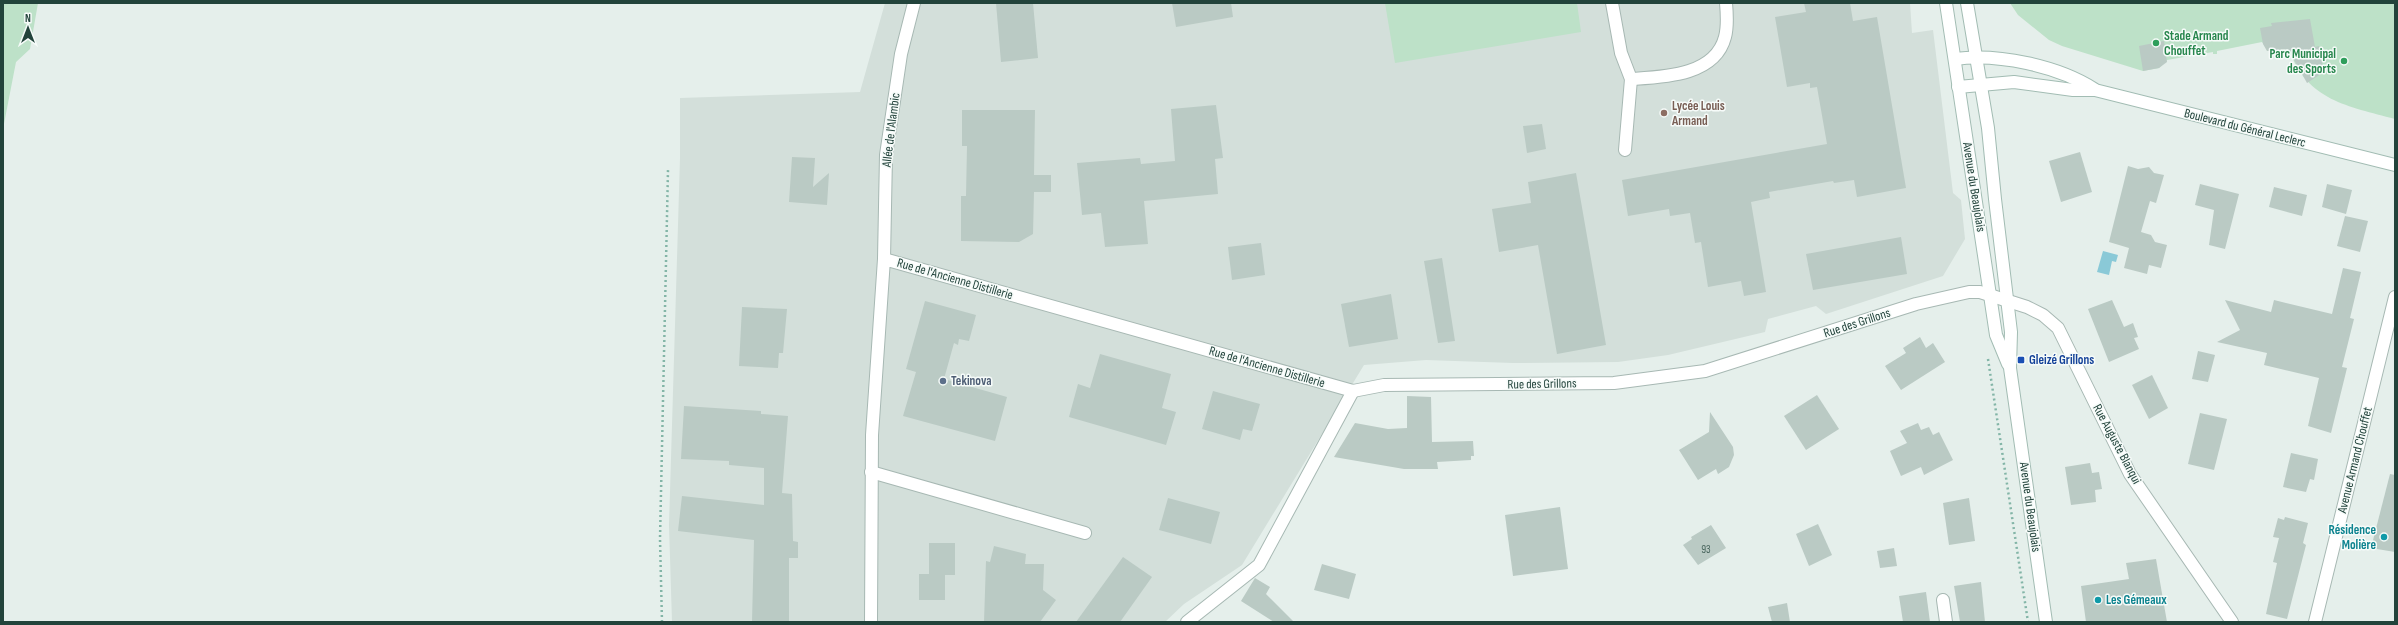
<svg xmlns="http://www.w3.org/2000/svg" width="2398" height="625" font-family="'Sofia Sans Condensed',sans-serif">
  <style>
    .built { fill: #d3dfda }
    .green { fill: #bde1c8 }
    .water { fill: #8ac9d7 }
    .building { fill: #bacac4 }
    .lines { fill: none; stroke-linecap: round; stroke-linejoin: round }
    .service-casing { stroke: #a7b8b3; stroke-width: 14 }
    .minor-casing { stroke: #a7b8b3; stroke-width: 14 }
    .secondary-casing { stroke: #a2bcb3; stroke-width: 14 }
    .path { stroke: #83b5a7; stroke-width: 2.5; stroke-dasharray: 2 3; stroke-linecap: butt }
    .service { stroke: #fff; stroke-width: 12 }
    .minor { stroke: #fff; stroke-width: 12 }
    .secondary { stroke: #fff; stroke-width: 12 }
    .leisure-dot { fill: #2e9e5b; stroke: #f6fbf9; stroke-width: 1.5 }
    .education-dot { fill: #8d6e63; stroke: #f6fbf9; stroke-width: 1.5 }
    .transit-dot { fill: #1a4fb4; stroke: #f6fbf9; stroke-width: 1.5 }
    .service-dot { fill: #5c6f8a; stroke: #f6fbf9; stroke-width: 1.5 }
    .culture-dot { fill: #0f9aa8; stroke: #f6fbf9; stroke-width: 1.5 }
    .labels { text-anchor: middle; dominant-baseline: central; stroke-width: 3; stroke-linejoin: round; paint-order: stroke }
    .number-label { font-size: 11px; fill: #48655d }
    .leisure-label { font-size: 13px; font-weight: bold; fill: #27864d; stroke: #f6fbf9; text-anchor: start }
    .education-label { font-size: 13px; font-weight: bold; fill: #785e54; stroke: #f6fbf9; text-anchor: start }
    .street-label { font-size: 13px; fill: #22433b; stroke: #f6fbf9 }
    .transit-label { font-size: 13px; font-weight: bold; fill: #164399; stroke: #f6fbf9; text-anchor: start }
    .service-label { font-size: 13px; font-weight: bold; fill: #4e5e75; stroke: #f6fbf9; text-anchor: start }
    .culture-label { font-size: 13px; font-weight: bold; fill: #0d838f; stroke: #f6fbf9; text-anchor: end }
  </style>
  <rect width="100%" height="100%" fill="#e5efeb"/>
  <path class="built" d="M885 3H1910L1912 33 1933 30 1953 193 1961 200 1965 239 1943 276 1826 314 1816 306 1768 319 1765 332 1668 355 1618 362 1513 363 1426 360 1364 365 1242 565 1184 604 1165 622H672L669 525 680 158V98L860 92Z"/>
  <g class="green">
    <path d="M3 3H38L30 49 16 62 3 129Z"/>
    <path d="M1385 3H1577L1581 32 1395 63Z"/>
    <path d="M2010 3H2395V119C2348 106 2307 101 2289 49L2269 51 2262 42 2217 51V54H2213V52L2167 60 2159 68 2143 71 2062 46 2049 40 2018 15Z"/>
  </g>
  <path class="water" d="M2103 251 2118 255 2116 262 2112 261 2109 275 2097 272Z"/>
  <g class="building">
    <path d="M996 3H1033L1038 58 1001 62Z"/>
    <path d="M1172 3H1231L1233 17 1176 27Z"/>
    <path d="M1804 3H1850L1853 21 1877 17 1906 188 1857 197 1854 180 1834 183 1833 181 1769 192 1770 198 1751 202 1766 292 1744 296 1741 281 1708 287 1701 242 1695 243 1690 213 1670 216 1669 209 1628 216 1622 180 1827 144 1817 87 1810 88V83L1787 87 1775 17 1806 12Z"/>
    <path d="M2310 19 2315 47 2319 46 2324 72 2307 83 2288 49 2267 51 2263 44 2260 28 2272 26 2271 23Z"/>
    <path d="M2164 41 2167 62 2159 68 2143 71 2139 46Z"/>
    <path d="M1216 105 1223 158 1215 159 1218 194 1144 201 1148 244 1105 247 1101 213 1082 215 1077 163 1140 158 1141 164 1175 161 1171 109Z"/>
    <path d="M962 110H1035L1034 175H1051V192H1034L1033 234 1019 242 961 241V196H966L967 146H962Z"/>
    <path d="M1542 124 1546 149 1527 153 1523 126Z"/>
    <path d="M2080 152 2092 192 2061 202 2049 161Z"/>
    <path d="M792 157 815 158 813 187 829 173 827 205 789 202Z"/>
    <path d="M2128 166 2138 169 2149 167 2154 173 2164 175 2156 203 2150 201 2141 232 2151 235 2155 242 2167 245 2161 268 2149 265 2147 274 2124 268 2129 248 2109 242Z"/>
    <path d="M1576 173 1606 345 1557 354 1538 245 1499 252 1492 209 1531 203 1528 182Z"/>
    <path d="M2200 184 2239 194 2225 249 2209 245 2214 210 2195 205Z"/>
    <path d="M2327 184 2352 190 2346 214 2322 207Z"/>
    <path d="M2274 187 2307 195 2302 216 2269 207Z"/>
    <path d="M2345 216 2368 221 2360 252 2337 246Z"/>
    <path d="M1901 237 1907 274 1813 290 1806 254Z"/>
    <path d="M1261 243 1265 275 1232 280 1228 247Z"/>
    <path d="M1442 258 1455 341 1438 343 1424 261Z"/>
    <path d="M2343 268 2361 272 2350 318 2354 319 2342 367 2347 368 2331 433 2308 426 2319 378 2264 365 2267 353 2217 342 2240 330 2225 300 2271 312 2274 300 2332 314Z"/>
    <path d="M1391 294 1398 339 1349 347 1341 304Z"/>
    <path d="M2112 300 2124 327 2133 323 2138 337 2134 338 2139 349 2109 362 2088 309Z"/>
    <path d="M925 301 976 315 969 341 959 339 958 345 954 343 944 379 1007 397 995 441 903 416 916 372 906 369Z"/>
    <path d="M742 307 787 309 783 353H779L778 368 739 366Z"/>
    <path d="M1920 337 1926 348 1933 343 1945 362 1901 390 1885 366 1906 353 1903 348Z"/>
    <path d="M2198 351 2215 355 2208 382 2192 379Z"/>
    <path d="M1100 354 1171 374 1162 408 1176 412 1166 445 1069 417 1078 384 1090 388Z"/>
    <path d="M2152 375 2168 408 2149 419 2132 385Z"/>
    <path d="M1213 391 1260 404 1252 431 1243 429 1240 440 1202 429Z"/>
    <path d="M1817 395 1839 429 1806 450 1784 416Z"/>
    <path d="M1407 396 1431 397 1432 442 1473 441 1474 456H1471V460L1437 462 1438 469H1404L1334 457 1355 423 1388 429 1407 428Z"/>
    <path d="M684 406 761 411V414L788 416 782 493 792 494 793 541 798 542V558H789V622H752L754 540 678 531 682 496 764 505V468L729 465V461L681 459Z"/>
    <path d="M1710 412 1733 447 1734 455 1729 467 1718 474 1716 469 1698 480 1679 450 1709 432Z"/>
    <path d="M2200 413 2227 419 2214 470 2188 464Z"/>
    <path d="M1918 423 1921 430 1929 427 1933 435 1939 432 1953 460 1924 475 1921 467 1901 476 1890 451 1907 443 1900 431Z"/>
    <path d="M2291 453 2318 459 2314 480 2310 479 2306 492 2283 487Z"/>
    <path d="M2090 463 2092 473 2099 472 2102 489 2095 490 2096 502 2071 505 2065 467Z"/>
    <path d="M2390 474 2395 475V552L2371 548Z"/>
    <path d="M1168 498 1220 512 1211 544 1159 530Z"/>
    <path d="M1969 498 1975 541 1949 545 1943 503Z"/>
    <path d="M1560 507 1568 569 1513 576 1505 515Z"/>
    <path d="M2285 517 2308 523 2303 543 2306 545 2287 619 2266 614 2277 563 2273 562 2279 538 2273 537 2278 518 2284 520Z"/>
    <path d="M1818 524 1832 555 1809 566 1796 534Z"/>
    <path d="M1711 525 1726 548 1698 565 1683 545 1692 539 1691 537Z"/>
    <path d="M929 543H955V575H945V600H919V574H929Z"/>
    <path d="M994 546 1026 554 1025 564H1044L1043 590 1056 600 1040 622H984L986 561 990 562Z"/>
    <path d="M1894 548 1897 566 1880 568 1877 551Z"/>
    <path d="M1123 557 1152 577 1120 622H1076Z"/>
    <path d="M2156 559 2167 622H2086L2081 586 2129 579 2126 563Z"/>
    <path d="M1322 564 1356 574 1349 599 1314 590Z"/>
    <path d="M1255 578 1270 587 1266 594 1294 622H1274L1241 601Z"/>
    <path d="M1981 582 1985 622H1960L1954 586Z"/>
    <path d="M1926 592 1930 622H1903L1899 596Z"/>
    <path d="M1787 603 1790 622H1772L1768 607Z"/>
  </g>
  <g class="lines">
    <defs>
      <g id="service">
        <path d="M1612 3 1621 53 1631 79 1625 150"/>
        <path d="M1631 79C1663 77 1715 76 1725 37 1728 26 1727 14 1726 3"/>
      </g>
      <g id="minor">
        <path d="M884 259 886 155 901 54 914 3"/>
        <path d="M871 472 1085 533"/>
        <path d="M1943 600 1946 622"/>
        <path d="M871 622 872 435 884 259 1353 391 1384 385 1614 383 1705 371 1916 304 1969 292H1980L2027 307 2043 315 2058 328 2130 474 2232 622"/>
        <path d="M1187 622 1259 565 1353 391"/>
        <path d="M2315 622 2395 297"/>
      </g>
      <g id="secondary">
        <path d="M1946 3 1996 335 2008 364"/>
        <path d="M1967 3 1988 128 1995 199 2011 332 2010 368 2046 622"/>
        <path d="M1955 59C1998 53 2058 66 2094 89"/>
        <path d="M1958 87 2014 82 2073 90H2095L2395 165"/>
      </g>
    </defs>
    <use href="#service" class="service-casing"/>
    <use href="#minor" class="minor-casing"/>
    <use href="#secondary" class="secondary-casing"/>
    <g class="path">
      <path d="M1988 359 2028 622"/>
      <path d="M662 622 660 539 668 170"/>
    </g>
    <use href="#service" class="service"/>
    <use href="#minor" class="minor"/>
    <use href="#secondary" class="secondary"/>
  </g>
  <g class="leisure-dot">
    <circle cx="2156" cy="43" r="4"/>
    <circle cx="2344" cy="61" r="4"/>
  </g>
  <circle class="education-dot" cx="1664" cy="113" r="4"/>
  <rect class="transit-dot" x="2017" y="356" width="8" height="8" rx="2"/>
  <circle class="service-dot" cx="943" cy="381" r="4"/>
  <g class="culture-dot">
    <circle cx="2384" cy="537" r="4"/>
    <circle cx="2098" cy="600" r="4"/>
  </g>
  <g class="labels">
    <g class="number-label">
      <text x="1706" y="549">93</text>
    </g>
    <g class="leisure-label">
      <text x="2164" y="36">Stade Armand<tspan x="2164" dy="15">Chouffet</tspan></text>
      <text x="2336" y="54" text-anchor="end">Parc Municipal<tspan x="2336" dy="15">des Sports</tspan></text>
    </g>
    <g class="education-label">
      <text x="1672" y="106">Lycée Louis<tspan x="1672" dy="15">Armand</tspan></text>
    </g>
    <g class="street-label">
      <text transform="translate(2245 128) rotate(14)">Boulevard du Général Leclerc</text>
      <text transform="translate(891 130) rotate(-83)">Allée de l'Alambic</text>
      <text transform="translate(1974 187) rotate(81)">Avenue du Beaujolais</text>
      <text transform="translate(955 279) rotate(16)">Rue de l'Ancienne Distillerie</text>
      <text transform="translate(1857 323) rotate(-18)">Rue des Grillons</text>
      <text transform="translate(1267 367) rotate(16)">Rue de l'Ancienne Distillerie</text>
      <text transform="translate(1542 384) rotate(-1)">Rue des Grillons</text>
      <text transform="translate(2117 444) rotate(62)">Rue Auguste Blanqui</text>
      <text transform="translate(2355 460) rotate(-76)">Avenue Armand Chouffet</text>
      <text transform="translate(2030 507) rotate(82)">Avenue du Beaujolais</text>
    </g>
    <g class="transit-label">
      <text x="2029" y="360">Gleizé Grillons</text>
    </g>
    <g class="service-label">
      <text x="951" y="381">Tekinova</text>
    </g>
    <g class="culture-label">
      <text x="2376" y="530">Résidence<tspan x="2376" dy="15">Molière</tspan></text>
      <text x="2106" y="600" text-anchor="start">Les Gémeaux</text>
    </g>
  </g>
  <rect width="2398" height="625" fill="none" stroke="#22433b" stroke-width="8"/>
  <g transform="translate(28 28)" stroke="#f6fbf9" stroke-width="3" paint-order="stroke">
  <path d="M0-3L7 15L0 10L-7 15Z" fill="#22433b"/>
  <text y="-6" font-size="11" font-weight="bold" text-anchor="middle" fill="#22433b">N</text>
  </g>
</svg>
